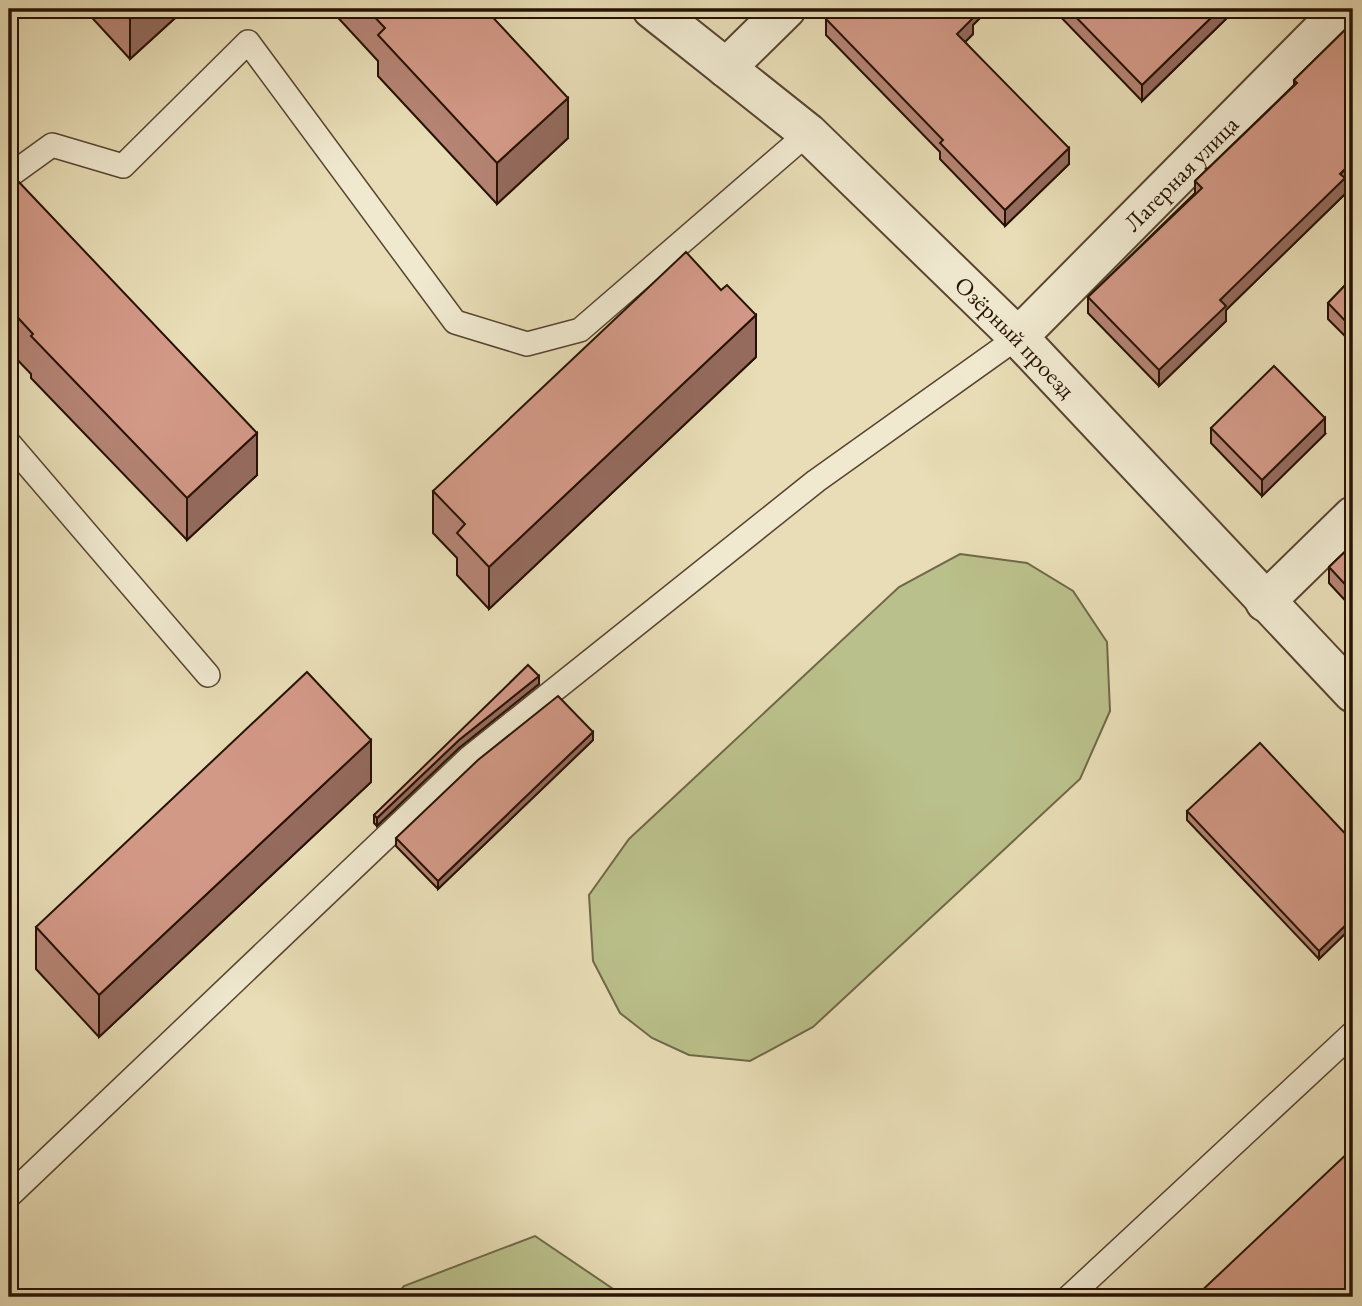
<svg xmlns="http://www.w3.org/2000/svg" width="1362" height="1306" font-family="'EB Garamond',serif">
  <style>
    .green { fill: #bac08b; stroke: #706848; stroke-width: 2 }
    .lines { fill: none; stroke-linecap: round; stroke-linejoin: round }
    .lane-casing { stroke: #574430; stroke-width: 26 }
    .street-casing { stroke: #574430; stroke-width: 42 }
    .lane { stroke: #f0e9d0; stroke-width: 23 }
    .street { stroke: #f0e9d0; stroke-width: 38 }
    .wall { fill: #b58474; stroke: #271104; stroke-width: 2 }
    .shaded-wall { fill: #946b5e; stroke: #271104; stroke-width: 2 }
    .building { fill: #d39987; stroke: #271104; stroke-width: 2 }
    .labels { text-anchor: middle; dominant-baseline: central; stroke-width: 6; stroke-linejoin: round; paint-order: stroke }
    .street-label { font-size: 24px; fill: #271104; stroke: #f0e9d0 }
  </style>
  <rect width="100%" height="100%" fill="#e8ddb6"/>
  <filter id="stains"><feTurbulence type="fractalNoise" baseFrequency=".00286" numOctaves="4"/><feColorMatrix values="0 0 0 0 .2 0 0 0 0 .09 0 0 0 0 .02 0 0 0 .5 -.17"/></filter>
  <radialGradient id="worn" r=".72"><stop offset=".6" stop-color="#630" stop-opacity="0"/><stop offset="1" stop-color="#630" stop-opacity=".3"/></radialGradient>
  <g class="green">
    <path d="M960 554 1027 563 1073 591 1107 642 1110 711 1080 779 813 1027 750 1061 689 1055 652 1038 620 1013 593 961 589 895 629 839 899 587Z"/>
    <path d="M535 1236 625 1297H394L404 1286Z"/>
  </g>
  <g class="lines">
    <defs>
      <g id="lane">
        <path d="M9 176 52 145 123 166 248 42 455 322 527 344 580 330 808 133"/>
        <path d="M9 443 208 675"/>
        <path d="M9 1196 469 758 816 481 1018 337"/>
        <path d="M1069 1297 1353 1033"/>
      </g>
      <g id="street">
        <path id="s1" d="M652 9 808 133 1018 337 1353 693"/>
        <path d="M726 68 786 9"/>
        <path id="s2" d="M1018 337 1343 9"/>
        <path d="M1265 602 1353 516"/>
      </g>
    </defs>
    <use href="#lane" class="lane-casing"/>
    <use href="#street" class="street-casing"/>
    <use href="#lane" class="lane"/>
    <use href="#street" class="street"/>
  </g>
  <g class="wall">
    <path d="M84 9H185L130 59Z"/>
    <path d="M330 9H485L568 138 497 204 378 76V61Z"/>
    <path d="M836 9H989L973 25V34L965 42 1069 164 1005 226 940 159V152L826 35V19Z"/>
    <path d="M1053 9H1234V11L1142 101Z"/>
    <path d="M1353 22 1345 194 1226 310V321L1159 386 1088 313V297L1195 193V181L1294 85V80Z"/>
    <path d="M9 188 257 475 187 540 31 378V374L9 351Z"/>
    <path d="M1353 277V344L1328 319V303Z"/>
    <path d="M756 357 489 609 457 575V558L433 533V491Z"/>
    <path d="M1211 428 1325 434 1262 496 1211 443Z"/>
    <path d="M1353 544V609L1329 583V567Z"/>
    <path d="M539 684 459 748 377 826 374 823V815Z"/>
    <path d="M593 740 438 889 396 846V838Z"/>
    <path d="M371 782 99 1037 36 969V927Z"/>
    <path d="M1187 811 1353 842V926L1319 959 1187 820Z"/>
  </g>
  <g class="shaded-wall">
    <path d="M141 9H185L130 59V19Z"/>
    <path d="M973 9H989L973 25V34L957 50V34L968 13Z"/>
    <path d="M1220 9H1234V11L1142 101V85Z"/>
    <path d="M568 98V138L497 204V163Z"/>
    <path d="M1069 148V164L1005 226V210Z"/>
    <path d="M1353 161V177L1345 185V194L1226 310V321L1159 386V370L1220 300Z"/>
    <path d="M756 315V357L489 609V567Z"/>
    <path d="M1325 418V434L1262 496V480Z"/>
    <path d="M257 433V475L187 540V498Z"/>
    <path d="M539 676V684L459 748 377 826V818L459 740Z"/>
    <path d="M593 732V740L438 889V881Z"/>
    <path d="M371 740V782L99 1037V995Z"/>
    <path d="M1353 918V926L1319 959V951Z"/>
  </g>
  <g class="building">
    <path d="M121 9H141L130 19Z"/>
    <path d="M367 9H485L568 98 497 163 378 35 385 28Z"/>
    <path d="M836 9H973L968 13 973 18 957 34 1069 148 1005 210 940 143 943 140 826 19Z"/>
    <path d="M1068 9H1220L1142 85Z"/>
    <path d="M1353 22V161L1340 174 1345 178 1220 300 1226 306 1159 370 1088 297 1202 188 1195 181 1297 83 1294 80Z"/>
    <path d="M17 180 257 433 187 498 31 336 33 334 9 308V188Z"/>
    <path d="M686 252 721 290 727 285 756 315 489 567 457 533 465 524 433 491Z"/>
    <path d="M1353 277V329L1328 303Z"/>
    <path d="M1274 366 1325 418 1262 480 1211 428Z"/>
    <path d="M1353 544V593L1329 567Z"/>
    <path d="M528 665 539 676 459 740 377 818 374 815Z"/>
    <path d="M307 672 371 740 99 995 36 927Z"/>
    <path d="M558 696 593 732 438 881 396 838 478 760Z"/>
    <path d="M1260 743 1353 842V918L1319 951 1187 811Z"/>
    <path d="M1353 1148V1297H1195Z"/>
  </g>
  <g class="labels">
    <g class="street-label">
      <text stroke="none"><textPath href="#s2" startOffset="231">Лагерная улица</textPath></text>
      <text stroke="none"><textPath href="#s1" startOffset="490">Озёрный проезд</textPath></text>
    </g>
  </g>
  <rect width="1362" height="1306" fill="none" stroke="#e8ddb6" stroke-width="35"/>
  <rect x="10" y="10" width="1341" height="1285" fill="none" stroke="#271104" stroke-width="3.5"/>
  <rect x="18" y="18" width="1327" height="1271" fill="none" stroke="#271104" stroke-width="2"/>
  <rect width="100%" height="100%" filter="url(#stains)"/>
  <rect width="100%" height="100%" fill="url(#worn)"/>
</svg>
